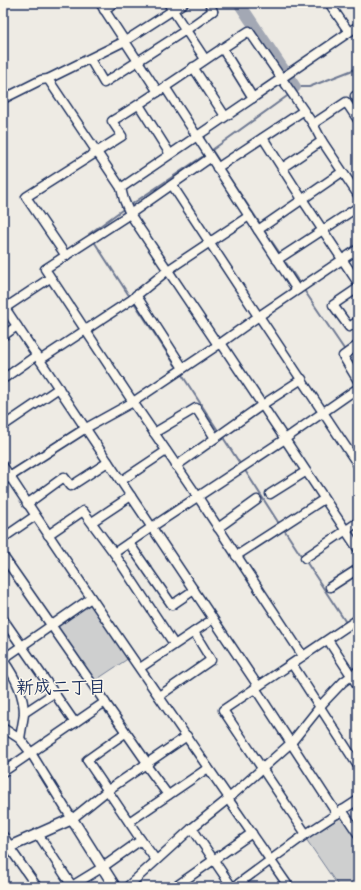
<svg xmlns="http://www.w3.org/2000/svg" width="361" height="890" font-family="'Indie Flower','Klee One',sans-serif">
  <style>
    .green { fill: #cecfcf; stroke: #747f96 }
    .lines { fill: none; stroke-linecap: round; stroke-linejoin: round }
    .stream { stroke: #6d7892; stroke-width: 2 }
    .river { stroke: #a3a8b4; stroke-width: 12 }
    .minor-casing { stroke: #1b2f5e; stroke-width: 11 }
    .major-casing { stroke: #1b2f5e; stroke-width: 13 }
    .minor { stroke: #fbf7ec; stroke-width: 8 }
    .major { stroke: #fbf7ec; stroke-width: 10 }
    .labels { text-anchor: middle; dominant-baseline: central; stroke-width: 3; stroke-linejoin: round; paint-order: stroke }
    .neighbourhood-label { font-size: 18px; font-weight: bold; fill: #1b2f5e; stroke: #fbf7ec }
  </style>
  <rect width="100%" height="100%" fill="#eeebe4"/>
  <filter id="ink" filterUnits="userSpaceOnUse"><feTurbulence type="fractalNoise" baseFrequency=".025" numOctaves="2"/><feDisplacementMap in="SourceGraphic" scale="8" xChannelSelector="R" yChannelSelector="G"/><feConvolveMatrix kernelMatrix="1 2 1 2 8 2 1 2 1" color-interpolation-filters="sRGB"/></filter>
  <g filter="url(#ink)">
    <g class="green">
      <path d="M91 603 129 658 93 682 55 627Z"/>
      <path d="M340 818H343L358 841V887H339L306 839Z"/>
    </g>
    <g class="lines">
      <g class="stream">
        <path d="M292 90 295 87H309L358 68"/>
        <path d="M219 161 212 150 290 94"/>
        <path d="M225 171 259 222"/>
        <path d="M132 204 202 157"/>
        <path d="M266 233 279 252"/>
        <path d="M89 234 122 210"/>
        <path d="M95 243 128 294"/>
        <path d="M286 263 299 282"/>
        <path d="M304 290 344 349"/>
        <path d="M135 304 175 365"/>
        <path d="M350 359 358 371"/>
        <path d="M182 375 217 429"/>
        <path d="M224 439 239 462"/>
        <path d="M246 472 278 522"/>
        <path d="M285 531 302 557"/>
        <path d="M305 560 345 621"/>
        <path d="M352 631 358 641"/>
      </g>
      <path class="river" d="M239 3 295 87"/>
      <defs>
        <g id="minor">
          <path d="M100 3 158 92"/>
          <path d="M168 3 205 59"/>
          <path d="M329 3 349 32"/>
          <path d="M104 10 114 3"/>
          <path d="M222 48 253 98"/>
          <path d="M90 59 104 83 186 30 213 11 209 3"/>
          <path d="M193 67 225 116"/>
          <path d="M48 79 121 188"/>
          <path d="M165 87 297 290"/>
          <path d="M358 95 355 96 358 100"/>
          <path d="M3 99 41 80 48 79 125 41 184 3"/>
          <path d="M139 105 170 154"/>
          <path d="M313 124 346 102 358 120"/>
          <path d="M263 138 302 199 358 283"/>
          <path d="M210 158 130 214 45 269 133 402 198 497 303 656"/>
          <path d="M217 168 303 111"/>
          <path d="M282 168 322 141"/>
          <path d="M172 185 256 313 259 316 358 465"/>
          <path d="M258 230 342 172"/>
          <path d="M66 256 26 197 122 136 112 121C159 93 203 60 249 31L313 124 322 141 358 195"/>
          <path d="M277 260 358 207"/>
          <path d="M358 288 333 305 349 327 358 321"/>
          <path d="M136 295 183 368"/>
          <path d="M3 305 258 686"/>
          <path d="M5 308 50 278"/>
          <path d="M3 336 17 326"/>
          <path d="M221 343C267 412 312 481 358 549"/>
          <path d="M218 345 130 214 124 200 121 188 358 26"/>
          <path d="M358 345 343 356 358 381"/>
          <path d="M40 360 131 300 168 270 249 216"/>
          <path d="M3 379 37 355"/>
          <path d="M3 426 59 388"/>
          <path d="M154 433 196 408 215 438"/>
          <path d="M3 466C76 578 153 688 229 798"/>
          <path d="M176 466 262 405 302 379"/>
          <path d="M3 481 86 428 133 402 221 343 259 316 358 249"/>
          <path d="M121 481 166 451"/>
          <path d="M270 494 305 472"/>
          <path d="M27 504 64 477 71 486 108 462"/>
          <path d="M92 522 131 496"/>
          <path d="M218 528 257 500"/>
          <path d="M48 535 83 511 114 553 174 644"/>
          <path d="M3 538 35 516"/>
          <path d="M129 543 172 605 194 590"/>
          <path d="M114 553 152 527 285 439 358 388"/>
          <path d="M3 556 148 764"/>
          <path d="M236 556 324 499"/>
          <path d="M305 558 358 522"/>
          <path d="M330 587 358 569"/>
          <path d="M3 619 75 723"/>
          <path d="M328 640 358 686"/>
          <path d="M3 659 91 598"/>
          <path d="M3 660C14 675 24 694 24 714 23 722 21 731 20 739"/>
          <path d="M292 664 358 766"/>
          <path d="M140 668 207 623"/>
          <path d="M255 688 337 814"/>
          <path d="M159 696 211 660 194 632"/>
          <path d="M24 713 54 693"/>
          <path d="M3 728 20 739 31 753 72 819 108 790 187 736"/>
          <path d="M146 765 168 795"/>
          <path d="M3 772 105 702"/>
          <path d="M228 799 289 887"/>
          <path d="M342 810 358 834"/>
          <path d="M129 822 208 768"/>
          <path d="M192 828 232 887"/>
          <path d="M38 834 72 886 103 867 141 840 87 760 125 733"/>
          <path d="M306 834 223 710 358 619"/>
          <path d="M141 840 156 860"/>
          <path d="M3 849 9 847 37 887"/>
          <path d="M127 887 192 828 228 799 291 743 323 703 343 682 358 671"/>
          <path d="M175 887 252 833"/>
          <path d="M234 887 306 834 358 800"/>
        </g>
        <path id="major" d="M3 837 9 847 72 819 115 887"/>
      </defs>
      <use href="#minor" class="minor-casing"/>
      <use href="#major" class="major-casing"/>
      <use href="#minor" class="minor"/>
      <use href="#major" class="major"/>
    </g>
  </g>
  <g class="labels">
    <g class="neighbourhood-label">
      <text x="61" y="689">新成二丁目</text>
    </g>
  </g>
  <rect width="361" height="890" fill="none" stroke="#fbf7ec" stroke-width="16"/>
  <rect x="8" y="8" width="345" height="874" fill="none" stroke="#1b2f5e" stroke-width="1.5" filter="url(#ink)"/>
</svg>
